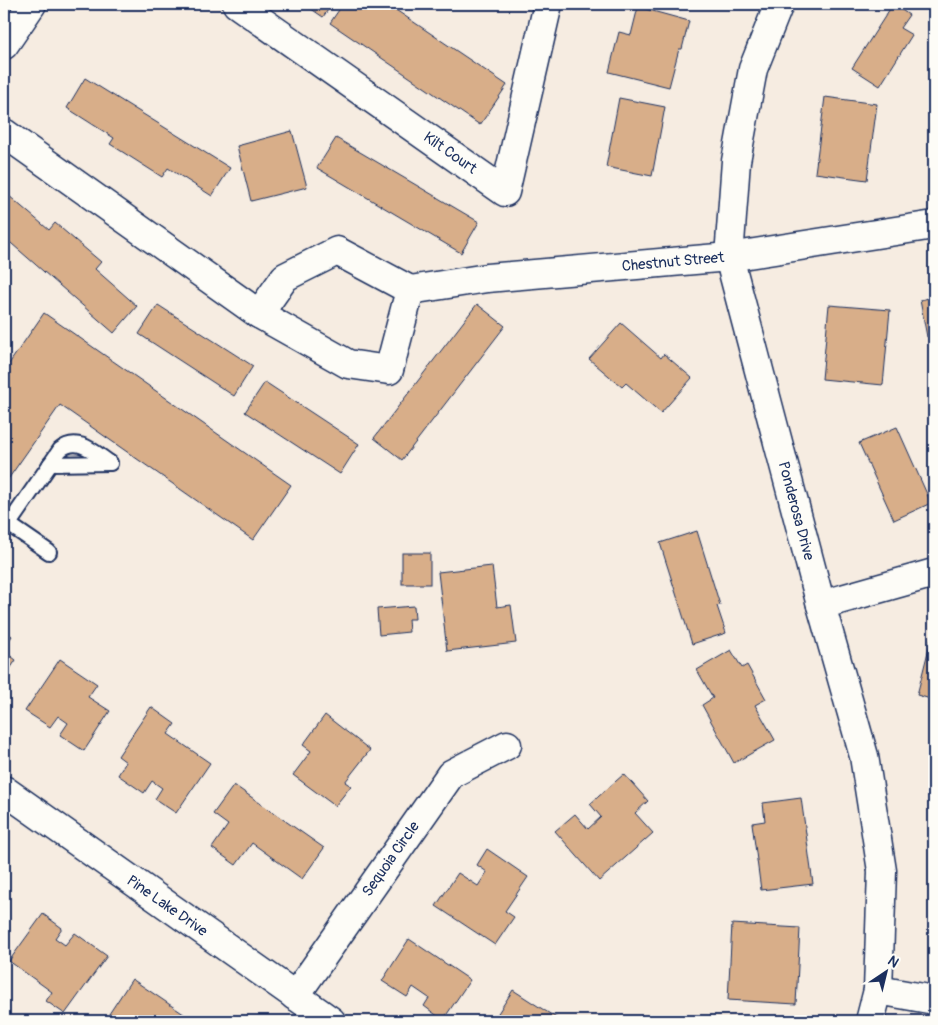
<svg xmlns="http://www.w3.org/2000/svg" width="938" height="1025" font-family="Pangolin,sans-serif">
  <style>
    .building { fill: #d8ae89; stroke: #1b2f5e }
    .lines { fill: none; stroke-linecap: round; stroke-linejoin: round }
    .lane-casing { stroke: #1b2f5e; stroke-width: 18 }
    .street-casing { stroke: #1b2f5e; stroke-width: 31 }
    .secondary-casing { stroke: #1b2f5e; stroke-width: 31 }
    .lane { stroke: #fdfcf7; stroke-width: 14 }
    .street { stroke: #fdfcf7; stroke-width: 28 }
    .secondary { stroke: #fdfcf7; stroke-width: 28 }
    .labels { text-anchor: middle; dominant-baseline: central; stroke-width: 4; stroke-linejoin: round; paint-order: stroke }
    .street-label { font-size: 15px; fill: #1b2f5e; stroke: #fdfcf7 }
  </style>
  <rect width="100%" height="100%" fill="#f6ece1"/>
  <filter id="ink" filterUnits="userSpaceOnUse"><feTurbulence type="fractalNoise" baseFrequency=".02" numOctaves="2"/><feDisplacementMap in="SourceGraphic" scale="10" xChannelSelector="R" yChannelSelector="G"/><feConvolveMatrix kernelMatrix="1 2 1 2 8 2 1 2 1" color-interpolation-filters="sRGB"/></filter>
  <g filter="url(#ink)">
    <g class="building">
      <path d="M304 4H332L323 17Z"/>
      <path d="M343 4H387L507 85 480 125 330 23Z"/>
      <path d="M893 4 909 15 900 28 912 35 880 86 852 68Z"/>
      <path d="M638 7 689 21 682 49H679L669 87 609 72 619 32 631 35Z"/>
      <path d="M85 78 230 168 212 196 168 168 162 177 110 144 114 138 67 108Z"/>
      <path d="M825 97 877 104 867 180 815 173Z"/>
      <path d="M619 98 665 107 652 176 606 167Z"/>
      <path d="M292 131 307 187 251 201 237 146Z"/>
      <path d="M336 138 479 222 461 253 317 168Z"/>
      <path d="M8 195 49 230 55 223 101 262 95 269 137 306 114 333 4 237V200Z"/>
      <path d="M934 297V335L927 337 920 300Z"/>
      <path d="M477 304 505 326 402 460 374 438Z"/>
      <path d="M158 305 253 366 234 396 139 334Z"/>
      <path d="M829 305 890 310 883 385 822 379Z"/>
      <path d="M44 313 291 485 253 540 60 405 4 485V371Z"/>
      <path d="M621 323 661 358 664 354 692 378 661 413 626 383 622 387 589 359Z"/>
      <path d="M265 382 359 444 340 474 245 412Z"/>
      <path d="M897 427 931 503 894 520 859 443Z"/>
      <path d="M697 531 720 605 717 606 726 633 692 644 660 543Z"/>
      <rect x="402" y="553" width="28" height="31"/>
      <path d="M492 566 497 607 511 605 516 643 447 651 438 572Z"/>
      <path d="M414 606 415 619H408L409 632 379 635 377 609Z"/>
      <path d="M934 628V700L917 695Z"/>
      <path d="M4 630 12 636 4 648Z"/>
      <path d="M731 650 742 668 747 665 766 699 755 705 775 740 734 763 702 705 713 698 697 670Z"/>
      <path d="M4 651 16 660 4 678Z"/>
      <path d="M60 659 97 684 88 697 110 711 84 751 60 735 68 723 58 716 50 727 25 711Z"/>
      <path d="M151 707 175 724 168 734 210 763 176 813 155 799 162 788 152 781 144 793 118 775 126 762 118 756Z"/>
      <path d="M325 715 370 750 345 782 351 786 335 806 293 775 311 751 303 745Z"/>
      <path d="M934 747V774L931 748Z"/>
      <path d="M624 774 648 801 635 813 653 833 599 881 555 831 575 814 588 829 601 817 590 804Z"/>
      <path d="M234 785 324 848 302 879 252 843 236 865 212 848 228 825 213 814Z"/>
      <path d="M801 798 813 884 761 890 752 823 765 821 763 803Z"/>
      <path d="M487 849 528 877 505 911 514 917 495 945 436 906 458 873 478 886 487 872 477 865Z"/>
      <path d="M43 914 62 928 55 938 65 945 75 933 107 956 65 1014 46 1001 52 992 9 961Z"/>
      <path d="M732 924 800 928 796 1004 728 1000Z"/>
      <path d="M409 939 470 980 443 1020 424 1006 429 998 413 987 407 997 382 981Z"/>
      <path d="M132 979 194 1021H120L109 1014Z"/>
      <path d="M513 990 561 1021H493Z"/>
    </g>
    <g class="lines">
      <defs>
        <g id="lane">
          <path d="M50 464 110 463"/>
          <path d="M4 521 49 552"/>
          <path d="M9 524 60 450C78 435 95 453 110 463"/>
        </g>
        <g id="street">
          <path d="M237 4 505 192 548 4"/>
          <path d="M779 4 753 69 736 161 729 257 821 605 864 756 882 871 878 990 870 1021"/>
          <path d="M4 133 259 314"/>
          <path d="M337 251 410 290 389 370 348 364 259 314 285 277Z"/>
          <path d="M410 290 487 278 729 257 934 225"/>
          <path d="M821 605 934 573"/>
          <path d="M4 790 331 1021"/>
          <path d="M878 990 934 1000"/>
          <path d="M295 996 451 774 507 745"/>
        </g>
        <path id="secondary" d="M4 45 32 4"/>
      </defs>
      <use href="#lane" class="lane-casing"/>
      <use href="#street" class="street-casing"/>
      <use href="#secondary" class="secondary-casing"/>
      <use href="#lane" class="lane"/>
      <use href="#street" class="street"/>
      <use href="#secondary" class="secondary"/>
    </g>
  </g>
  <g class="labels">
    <g class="street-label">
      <text transform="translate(450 153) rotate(35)">Kilt Court</text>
      <text transform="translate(673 262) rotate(-5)">Chestnut Street</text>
      <text transform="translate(796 511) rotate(75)">Ponderosa Drive</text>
      <text transform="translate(391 859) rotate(-55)">Sequoia Circle</text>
      <text transform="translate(167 906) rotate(35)">Pine Lake Drive</text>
    </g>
  </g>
  <rect width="938" height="1025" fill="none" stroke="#fdfcf7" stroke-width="20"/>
  <rect x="10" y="10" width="918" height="1005" fill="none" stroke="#1b2f5e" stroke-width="2" filter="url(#ink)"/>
  <g transform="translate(886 972) rotate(35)" stroke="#fdfcf7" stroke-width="4" paint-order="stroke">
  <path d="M0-4L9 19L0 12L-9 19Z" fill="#1b2f5e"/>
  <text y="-8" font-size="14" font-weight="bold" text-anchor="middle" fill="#1b2f5e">N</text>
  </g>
</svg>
